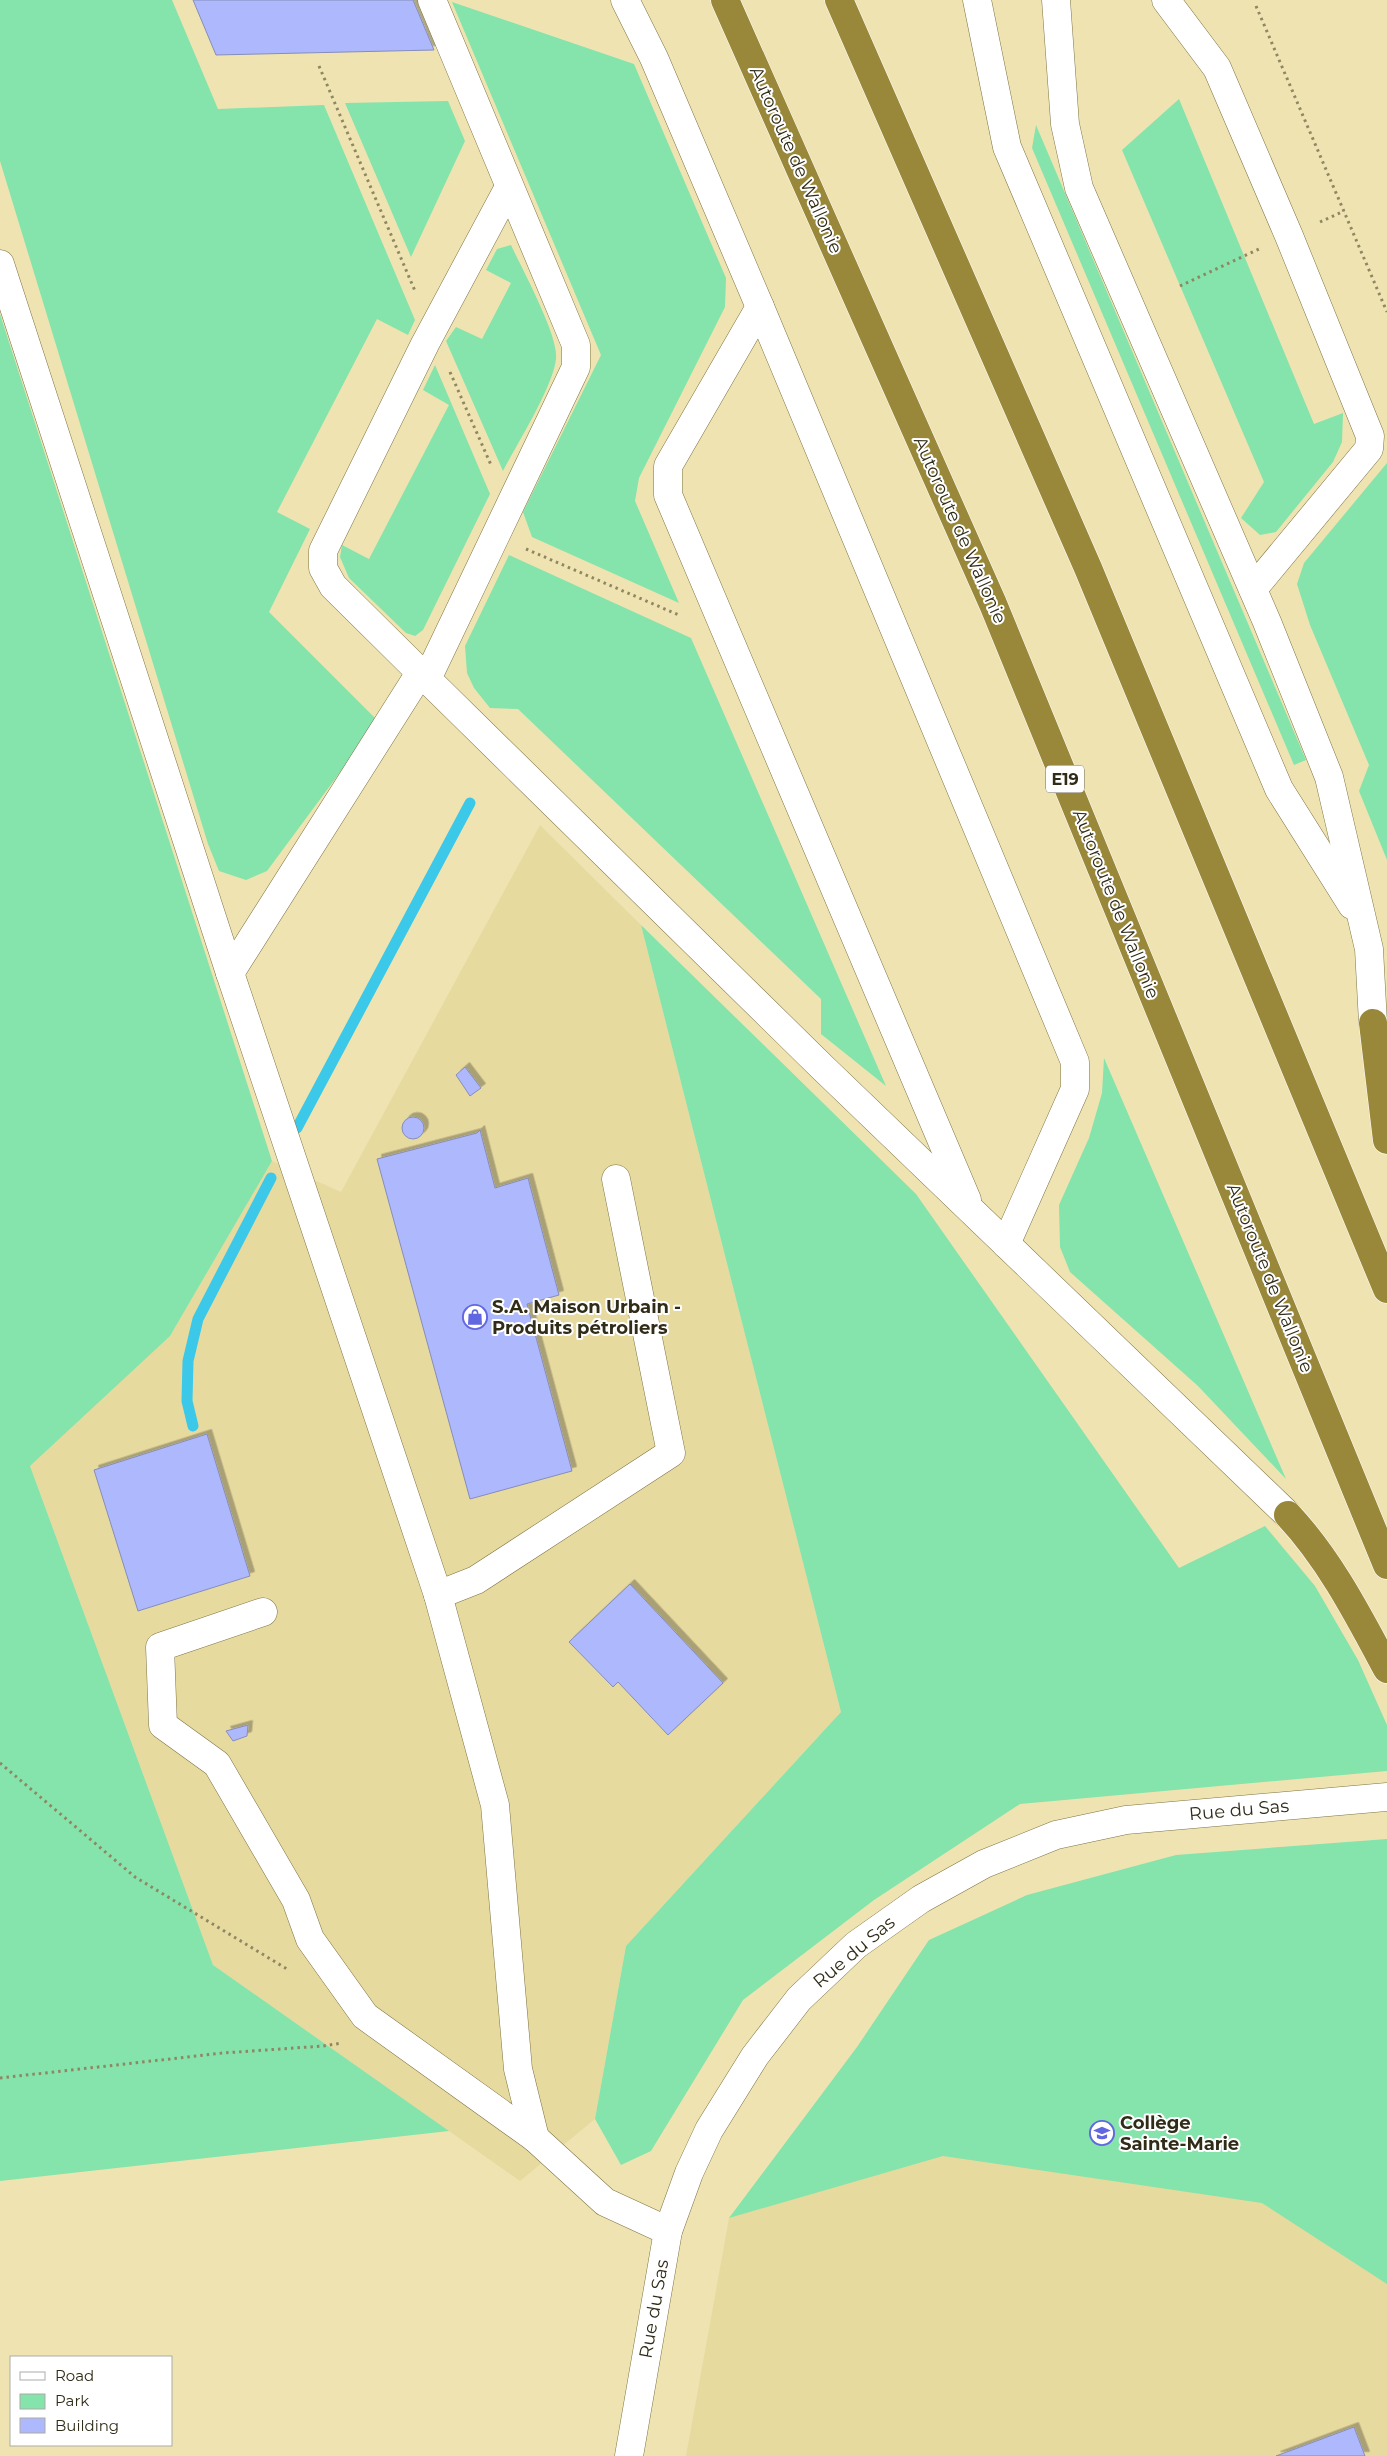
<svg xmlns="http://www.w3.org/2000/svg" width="1387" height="2456" font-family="Montserrat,sans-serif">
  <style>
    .built { fill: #e7da9f }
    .green { fill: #85e3ac }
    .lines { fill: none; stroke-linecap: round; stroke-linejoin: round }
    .stream { stroke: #3bc8e9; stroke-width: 11 }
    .building { fill: #adb8fd; stroke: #868dba; filter: url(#shadow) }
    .minor-casing { stroke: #7e7344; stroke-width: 29 }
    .highway-casing { stroke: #fff; stroke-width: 29 }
    .path { stroke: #8f8764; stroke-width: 3; stroke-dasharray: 2.5 4; stroke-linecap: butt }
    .minor { stroke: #fff; stroke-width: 28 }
    .highway { stroke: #998839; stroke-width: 28 }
    .labels { text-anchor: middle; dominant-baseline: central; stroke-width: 4; stroke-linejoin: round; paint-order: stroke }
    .shield { fill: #fff; stroke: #6e6b5d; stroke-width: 1 }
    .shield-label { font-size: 16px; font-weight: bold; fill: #302c18 }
    .street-label { font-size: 18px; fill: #302c18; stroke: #fff }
    .poi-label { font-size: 18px; font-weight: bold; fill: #302c18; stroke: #fff; text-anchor: start }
  </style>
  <defs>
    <filter id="shadow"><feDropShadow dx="4.5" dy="-4.5" stdDeviation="0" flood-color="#0004"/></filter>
  </defs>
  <rect width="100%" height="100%" fill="#efe4b1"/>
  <g class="built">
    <path d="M540 825 641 925 841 1712 626 1946 595 2119 520 2181 213 1965 30 1466 174 1329 272 1161 341 1192Z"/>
    <path d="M936 2016 1387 2047V2456H686L729 2218Z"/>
  </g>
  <g class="green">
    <path d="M0 0H172L218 109 324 105 415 320 408 335 377 319 277 512 310 529 269 612 378 721 267 871 246 880 219 871 208 844 0 161Z"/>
    <path d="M452 2 634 64 726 278 725 307 639 478 635 501 679 603 532 537 523 512 601 355Z"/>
    <path d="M1179 99 1314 424 1343 413 1342 442 1333 462 1276 532 1260 535 1241 518 1264 482 1122 150Z"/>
    <path d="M448 101 465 141 411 257 345 103Z"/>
    <path d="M1036 125 1306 760 1294 765 1032 148Z"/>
    <path d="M511 245C522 269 559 336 556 359 553 387 517 444 503 471L446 341 456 327 482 339 511 283 486 270 497 249Z"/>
    <path d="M0 314 272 1161 170 1336 30 1466 213 1965 449 2131 0 2181Z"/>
    <path d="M435 365 490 494 423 630 415 636 406 633 349 578 340 557 342 545 369 559 449 405 423 390Z"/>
    <path d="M1387 463V860L1359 791 1369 765 1310 625 1297 584 1304 563Z"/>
    <path d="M509 555 691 638 886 1086 821 1034V999L518 709 490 708 474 688 467 673 465 646Z"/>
    <path d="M641 925 916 1194 1179 1568 1265 1526 1315 1586 1358 1660 1387 1725V1771L1020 1804 874 1900 743 2000 651 2151 621 2165 595 2119 626 1946 841 1712Z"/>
    <path d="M1104 1058 1286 1479 1198 1386 1070 1272 1060 1247 1059 1205 1089 1138 1102 1093Z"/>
    <path d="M1387 1839V2284L1262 2203 943 2156 729 2218 857 2047 929 1940 1027 1895 1176 1855Z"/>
  </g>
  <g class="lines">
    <g class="stream">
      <path d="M297 1128 470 803"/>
      <path d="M193 1426 187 1401 188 1361 198 1319 271 1178"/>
    </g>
  </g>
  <g class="building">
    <path d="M193 0H413L434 50 216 55Z"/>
    <path d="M465 1067 481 1088 470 1096 456 1075Z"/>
    <circle cx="413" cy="1128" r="11"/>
    <path d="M480 1130 495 1188 528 1178 559 1295 527 1304 572 1471 470 1499 377 1159 477 1133Z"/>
    <path d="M207 1434 250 1576 138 1611 94 1470Z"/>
    <path d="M630 1584 723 1683 668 1735 618 1682 613 1687 569 1642Z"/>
    <path d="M248 1725 247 1736 233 1741 226 1731Z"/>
    <path d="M1354 2427 1365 2456H1276Z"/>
  </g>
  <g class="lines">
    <defs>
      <g id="minor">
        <path d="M432 0 576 345V367L427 679 821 1066 1288 1515"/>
        <path d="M625 0 654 58 760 307 1075 1062V1089L1006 1244"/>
        <path d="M977 0 1007 147 1279 789 1352 905"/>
        <path d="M1056 0 1065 124 1079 188 1267 622 1329 777 1369 949 1373 1023"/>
        <path d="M1166 0 1217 68 1289 236 1370 436 1369 449 1253 589"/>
        <path d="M0 264 230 973 438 1595 495 1805 518 2069 535 2138"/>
        <path d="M760 307 668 466V495L967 1200"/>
        <path d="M427 679 333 586 323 568V551L425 344 509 187"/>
        <path d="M230 973 420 673"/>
        <path d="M438 1595 476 1580 671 1453 616 1179"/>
        <path d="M263 1612 160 1647 163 1725 217 1764 296 1900 310 1939 365 2016 535 2138 605 2202 668 2231"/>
        <path d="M629 2456 668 2231 689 2173 709 2130 755 2056 799 1999 856 1945 921 1899 984 1864 1056 1835 1126 1820 1387 1797"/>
      </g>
      <g id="highway">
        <path d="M725 0 993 604 1387 1565"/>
        <path d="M839 0 1088 568 1387 1289"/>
        <path d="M1373 1023 1387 1140"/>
        <path d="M1288 1515C1330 1560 1358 1615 1387 1669"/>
      </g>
    </defs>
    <use href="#minor" class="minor-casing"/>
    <use href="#highway" class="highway-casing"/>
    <g class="path">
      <path d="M1256 6 1387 312"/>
      <path d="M319 66 415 291"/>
      <path d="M1320 222 1344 211"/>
      <path d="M1180 286 1259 249"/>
      <path d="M450 372 491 465"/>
      <path d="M526 549 681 616"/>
      <path d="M0 1763 135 1877 287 1969"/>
      <path d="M0 2078 223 2053 323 2046 342 2043"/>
    </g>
    <use href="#minor" class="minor"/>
    <use href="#highway" class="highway"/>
  </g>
  <defs>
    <symbol id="shop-ring" viewBox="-11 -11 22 22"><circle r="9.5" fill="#fff" stroke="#6167e0" stroke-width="1.5"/><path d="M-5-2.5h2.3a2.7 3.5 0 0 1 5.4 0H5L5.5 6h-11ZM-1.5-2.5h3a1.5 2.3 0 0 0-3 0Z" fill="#6167e0"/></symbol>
    <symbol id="school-ring" viewBox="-11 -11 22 22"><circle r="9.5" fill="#fff" stroke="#6167e0" stroke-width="1.5"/><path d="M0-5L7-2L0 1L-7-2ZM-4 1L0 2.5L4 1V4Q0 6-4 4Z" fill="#6167e0"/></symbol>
  </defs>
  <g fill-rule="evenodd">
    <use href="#shop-ring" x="461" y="1303" width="28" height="28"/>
    <use href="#school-ring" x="1088" y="2119" width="28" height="28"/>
  </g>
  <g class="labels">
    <rect class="shield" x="1046" y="765.5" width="38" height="27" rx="4"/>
    <g class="shield-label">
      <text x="1065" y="779">E19</text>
    </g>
    <g class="street-label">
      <text transform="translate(796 160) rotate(66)">Autoroute de Wallonie</text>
      <text transform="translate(960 530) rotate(66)">Autoroute de Wallonie</text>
      <text transform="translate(1116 904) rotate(68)">Autoroute de Wallonie</text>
      <text transform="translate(1270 1278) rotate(68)">Autoroute de Wallonie</text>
      <text transform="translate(1239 1810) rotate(-5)">Rue du Sas</text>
      <text transform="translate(854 1952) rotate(-40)">Rue du Sas</text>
      <text transform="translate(654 2309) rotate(-80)">Rue du Sas</text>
    </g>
    <g class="poi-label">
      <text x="492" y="1307">S.A. Maison Urbain -<tspan x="492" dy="21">Produits pétroliers</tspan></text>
      <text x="1120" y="2123">Collège<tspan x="1120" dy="21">Sainte-Marie</tspan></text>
    </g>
  </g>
  <rect x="10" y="2356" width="162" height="90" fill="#ffffff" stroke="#acaba3"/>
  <rect x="20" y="2372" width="25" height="8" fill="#ffffff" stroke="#acaba3"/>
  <text x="55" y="2381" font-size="15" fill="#302c18">Road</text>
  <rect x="20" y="2394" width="25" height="15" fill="#85e3ac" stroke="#acaba3"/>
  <text x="55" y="2406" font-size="15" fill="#302c18">Park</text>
  <rect x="20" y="2418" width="25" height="15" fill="#adb8fd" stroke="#acaba3"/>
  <text x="55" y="2431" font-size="15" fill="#302c18">Building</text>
</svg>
